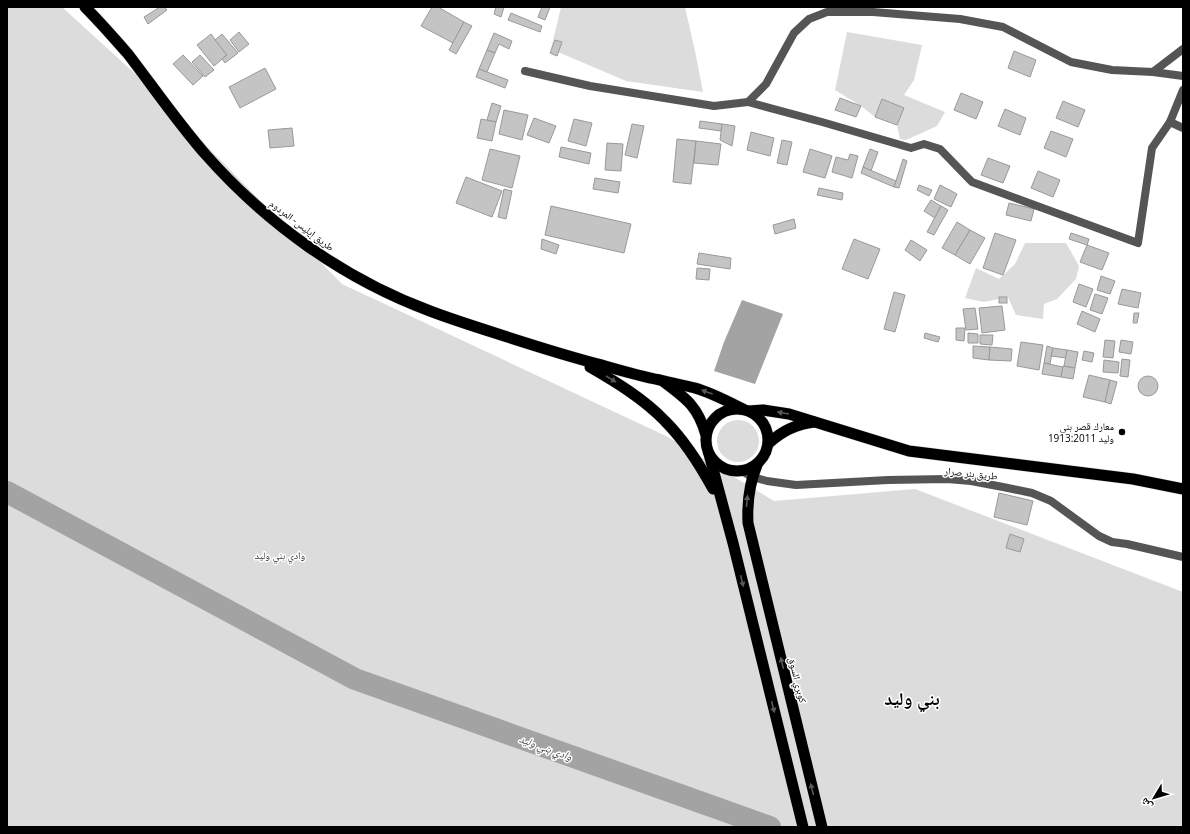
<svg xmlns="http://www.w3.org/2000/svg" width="1190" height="834" font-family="'Open Sans','Noto Naskh Arabic',sans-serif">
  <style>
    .green { fill: #dcdcdc }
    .water { fill: #a3a3a3 }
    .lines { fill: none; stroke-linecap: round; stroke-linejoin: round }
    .river { stroke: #a3a3a3; stroke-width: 22 }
    .building { fill: #c4c4c4; stroke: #999 }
    .trunk-casing { stroke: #dbdbdb; stroke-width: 12 }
    .minor { stroke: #555; stroke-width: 8 }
    .trunk { stroke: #000; stroke-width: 11 }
    .oneway { fill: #595959 }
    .poi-dot { fill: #000; stroke: #fff; stroke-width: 1.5 }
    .labels { text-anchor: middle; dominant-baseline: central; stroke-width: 3; stroke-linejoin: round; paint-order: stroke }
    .street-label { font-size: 10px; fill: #000; stroke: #fff }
    .poi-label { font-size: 10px; fill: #000; stroke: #fff; text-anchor: end }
    .park-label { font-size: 10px; fill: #333; stroke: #fff }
    .water-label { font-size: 11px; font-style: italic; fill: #444; stroke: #fff }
    .town-label { font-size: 18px; font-weight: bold; fill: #000; stroke: #fff }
  </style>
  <rect width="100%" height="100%" fill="#fff"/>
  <g class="green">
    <path d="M7 7H62L142 80 342 284 668 437 774 501 915 489 1183 592V827H7Z"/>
    <path d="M561 7H685L695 51 703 92 626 81 551 49Z"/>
    <path d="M847 32 922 45 914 80 904 95 945 112 937 126 906 140 900 139 897 125 904 108 875 117 861 106 835 90Z"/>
    <path d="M1025 243H1066L1079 266 1076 279 1057 299 1044 304 1043 319 1016 315 1008 297 984 302 965 298 976 268 999 279 1015 264Z"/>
    <circle cx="738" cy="441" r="21"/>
  </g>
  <path class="water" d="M742 300 783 314 755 384 714 371 724 342Z"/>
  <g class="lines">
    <path class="river" d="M7 492 355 679 770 827"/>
  </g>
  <g class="building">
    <path d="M160 7H164L167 10 148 24 144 17Z"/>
    <path d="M432 7H438L464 22 453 43 421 26Z"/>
    <path d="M496 7H504L501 17 494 14Z"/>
    <path d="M542 7H550L545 20 538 17Z"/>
    <path d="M511 13 542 26 540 32 508 20Z"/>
    <path d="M464 22 472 26 456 54 449 50Z"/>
    <path d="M239 32 249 44 239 52 230 40Z"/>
    <path d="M494 33 512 41 509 49 499 44 495 53 487 50Z"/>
    <path d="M211 34 227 55 214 66 197 45Z"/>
    <path d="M222 34 238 53 225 63 222 59 227 55 215 40Z"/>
    <path d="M555 40 562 42 557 56 550 53Z"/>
    <path d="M487 50 495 53 487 72 479 69Z"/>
    <path d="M1014 51 1036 60 1030 77 1008 68Z"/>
    <path d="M183 55 203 76 193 85 173 64Z"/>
    <path d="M200 55 214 70 205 77 192 62Z"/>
    <path d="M265 68 276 89 240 108 229 87Z"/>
    <path d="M479 69 508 80 505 88 476 77Z"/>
    <path d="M961 93 983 102 976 119 954 110Z"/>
    <path d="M840 98 861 106 856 117 835 110Z"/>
    <path d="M882 99 904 108 897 125 875 117Z"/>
    <path d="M1063 101 1085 110 1078 127 1056 118Z"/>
    <path d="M492 103 501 106 496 122 487 120Z"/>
    <path d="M1005 109 1026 118 1020 135 998 126Z"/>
    <path d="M504 110 528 115 522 140 499 134Z"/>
    <path d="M534 118 556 126 549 143 527 135Z"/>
    <path d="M481 119 496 122 492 141 477 138Z"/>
    <path d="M574 119 592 123 586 146 568 141Z"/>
    <path d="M700 121 722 124 721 131 699 128Z"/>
    <path d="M632 124 644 126 637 158 625 155Z"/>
    <path d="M722 124 735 126 732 146 720 140Z"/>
    <path d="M292 128 294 146 270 148 268 130Z"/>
    <path d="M1051 131 1073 139 1066 157 1044 148Z"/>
    <path d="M751 132 774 138 770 156 747 150Z"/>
    <path d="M677 139 696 141 691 184 673 182Z"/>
    <path d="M782 140 792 142 787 165 777 163Z"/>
    <path d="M696 141 721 144 718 165 694 163Z"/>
    <path d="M607 143 623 144 621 171 605 170Z"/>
    <path d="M561 147 591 153 589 164 559 157Z"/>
    <path d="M490 149 520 156 512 188 482 180Z"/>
    <path d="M810 149 832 156 825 178 803 172Z"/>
    <path d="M870 149 878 152 871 171 863 167Z"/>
    <path d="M850 154 858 156 852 178 832 172 836 157 848 160Z"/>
    <path d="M988 158 1010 166 1003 183 981 175Z"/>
    <path d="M903 159 907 161 899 188 894 187Z"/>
    <path d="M863 167 896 181 894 187 861 173Z"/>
    <path d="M1038 171 1060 180 1053 197 1031 188Z"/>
    <path d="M466 177 502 191 492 217 456 203Z"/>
    <path d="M595 178 620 182 618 193 593 189Z"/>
    <path d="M919 185 932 190 929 196 917 190Z"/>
    <path d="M940 185 957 194 951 207 934 199Z"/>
    <path d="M819 188 843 193 842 200 817 195Z"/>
    <path d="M504 189 512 191 506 219 498 217Z"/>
    <path d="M931 200 941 206 935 218 924 211Z"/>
    <path d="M1009 203 1034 209 1031 221 1006 215Z"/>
    <path d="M551 206 631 224 624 253 545 235Z"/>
    <path d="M941 206 948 210 934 235 927 232Z"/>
    <path d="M794 219 796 228 775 234 773 225Z"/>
    <path d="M957 222 970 230 955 255 942 248Z"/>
    <path d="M970 230 985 238 970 264 955 255Z"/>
    <path d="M995 233 1016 240 1003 275 983 268Z"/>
    <path d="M1071 233 1089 239 1087 245 1069 239Z"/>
    <path d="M542 239 559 245 556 254 541 249Z"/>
    <path d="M854 239 880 249 868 279 842 269Z"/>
    <path d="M911 240 927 250 920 261 905 250Z"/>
    <path d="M1087 245 1109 253 1102 270 1080 262Z"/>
    <path d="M699 253 731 258 730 269 697 264Z"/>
    <path d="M697 268 710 269 709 280 696 279Z"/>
    <path d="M1101 276 1115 281 1110 294 1097 290Z"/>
    <path d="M1079 284 1093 289 1086 307 1073 302Z"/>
    <path d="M1122 289 1141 293 1138 308 1118 304Z"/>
    <path d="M894 292 905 295 895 332 884 329Z"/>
    <path d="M1095 294 1108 298 1102 314 1090 310Z"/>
    <rect x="999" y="297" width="8" height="6"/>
    <path d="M1002 306 1005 330 982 333 979 308Z"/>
    <path d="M975 308 978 329 966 330 963 309Z"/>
    <path d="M1082 311 1100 319 1095 332 1077 324Z"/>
    <path d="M1134 313H1139L1137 323H1133Z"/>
    <path d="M956 328H965L964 341 956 340Z"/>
    <path d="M925 333 940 337 938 342 924 338Z"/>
    <path d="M968 333 978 334V343H968Z"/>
    <path d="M980 335H993L992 345 980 344Z"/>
    <path d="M1105 340 1115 341 1113 358 1103 357Z"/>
    <path d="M1121 340 1133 342 1131 354 1119 352Z"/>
    <path d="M1021 342 1043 345 1039 370 1017 366Z"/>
    <path d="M973 346 990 347 989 360 973 358Z"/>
    <path d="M1047 346 1053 348 1050 364 1044 363Z"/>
    <path d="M990 347 1012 349 1011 361 989 360Z"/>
    <path d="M1053 348 1067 350 1066 358 1051 356Z"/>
    <path d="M1067 350 1078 352 1075 368 1064 366Z"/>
    <path d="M1084 351 1094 353 1092 362 1082 360Z"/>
    <path d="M1122 359 1130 360 1128 377 1120 376Z"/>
    <path d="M1104 360 1119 362 1118 373 1103 372Z"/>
    <path d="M1044 363 1063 367 1061 377 1042 374Z"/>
    <path d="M1063 366 1075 368 1073 379 1061 377Z"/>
    <path d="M1089 375 1110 380 1105 402 1083 397Z"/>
    <circle cx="1148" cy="386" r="10"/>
    <path d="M1110 380 1117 382 1111 404 1105 402Z"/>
    <path d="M999 493 1033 501 1027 525 994 517Z"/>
    <path d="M1010 534 1024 539 1020 552 1006 548Z"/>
  </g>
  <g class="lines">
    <defs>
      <g id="trunk">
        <path d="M85 7C100 22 114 38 128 54 154 88 178 123 206 155 267 224 344 279 430 311 451 319 473 326 495 333 529 344 563 355 598 364 619 370 639 376 660 380 672 383 683 385 695 388 712 393 727 401 743 409"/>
        <path d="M590 367C616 382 644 399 665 421 685 441 700 465 713 489"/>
        <path d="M664 382C687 399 698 407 706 435"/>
        <circle cx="737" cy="440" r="31"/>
        <path d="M749 411 763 410 789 414 909 451 1133 479 1183 489"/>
        <path d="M769 443C782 431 796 424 814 422"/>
        <path d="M709 454 733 543 803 827"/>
        <path d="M757 465C749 484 747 502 748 523L822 827"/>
      </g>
    </defs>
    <use href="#trunk" class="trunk-casing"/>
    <g class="minor">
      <path d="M525 71 590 86 714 106 748 102 766 84 794 33 809 19 827 12H873L960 19 1003 27 1071 62 1112 70 1153 72 1183 49"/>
      <path d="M1153 72 1183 76"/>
      <path d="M748 102 822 122 911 148 924 144 940 149 972 182 1138 243 1152 148 1170 122 1183 90"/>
      <path d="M1170 122 1183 128"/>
      <path d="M742 471 752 477 767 481 796 485 888 480 947 479 971 481 1003 487 1032 493 1051 501 1099 536 1112 542 1127 544 1183 557"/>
    </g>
    <use href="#trunk" class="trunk"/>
  </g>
  <defs><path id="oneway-solid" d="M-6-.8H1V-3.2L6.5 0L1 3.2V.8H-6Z"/></defs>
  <g class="oneway">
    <use href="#oneway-solid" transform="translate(611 379) rotate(32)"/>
    <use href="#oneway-solid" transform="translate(707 392) rotate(-160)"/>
    <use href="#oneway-solid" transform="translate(783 413) rotate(-170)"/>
    <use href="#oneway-solid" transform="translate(747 501) rotate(-85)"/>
    <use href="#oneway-solid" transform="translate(742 581) rotate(76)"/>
    <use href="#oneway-solid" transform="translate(782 663) rotate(-104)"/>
    <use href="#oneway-solid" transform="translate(773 707) rotate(76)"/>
    <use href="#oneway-solid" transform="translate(812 789) rotate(-104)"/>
  </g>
  <circle class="poi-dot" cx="1122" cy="432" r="4"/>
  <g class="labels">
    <g class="street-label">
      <text transform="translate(302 225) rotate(37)">طريق إيليس- المردوم</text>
      <text transform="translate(971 473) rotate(6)">طريق بئر صرار</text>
      <text transform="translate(798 680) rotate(76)">كوبري السوق</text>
    </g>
    <g class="poi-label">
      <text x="1114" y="426">معارك قصر بني<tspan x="1114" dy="12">وليد 1913:2011</tspan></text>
    </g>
    <g class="park-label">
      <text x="280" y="555">وادي بني وليد</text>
    </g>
    <g class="water-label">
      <text transform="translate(546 747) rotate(20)">وادي بني وليد</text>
    </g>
    <g class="town-label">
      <text x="912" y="698">بني وليد</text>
    </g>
  </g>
  <rect width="1190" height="834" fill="none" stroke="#000000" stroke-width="16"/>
  <g transform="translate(1154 798) rotate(232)" stroke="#ffffff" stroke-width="3" paint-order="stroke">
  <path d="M0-3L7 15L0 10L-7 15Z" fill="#000000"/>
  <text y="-6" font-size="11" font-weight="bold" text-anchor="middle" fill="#000000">ش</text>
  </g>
</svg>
